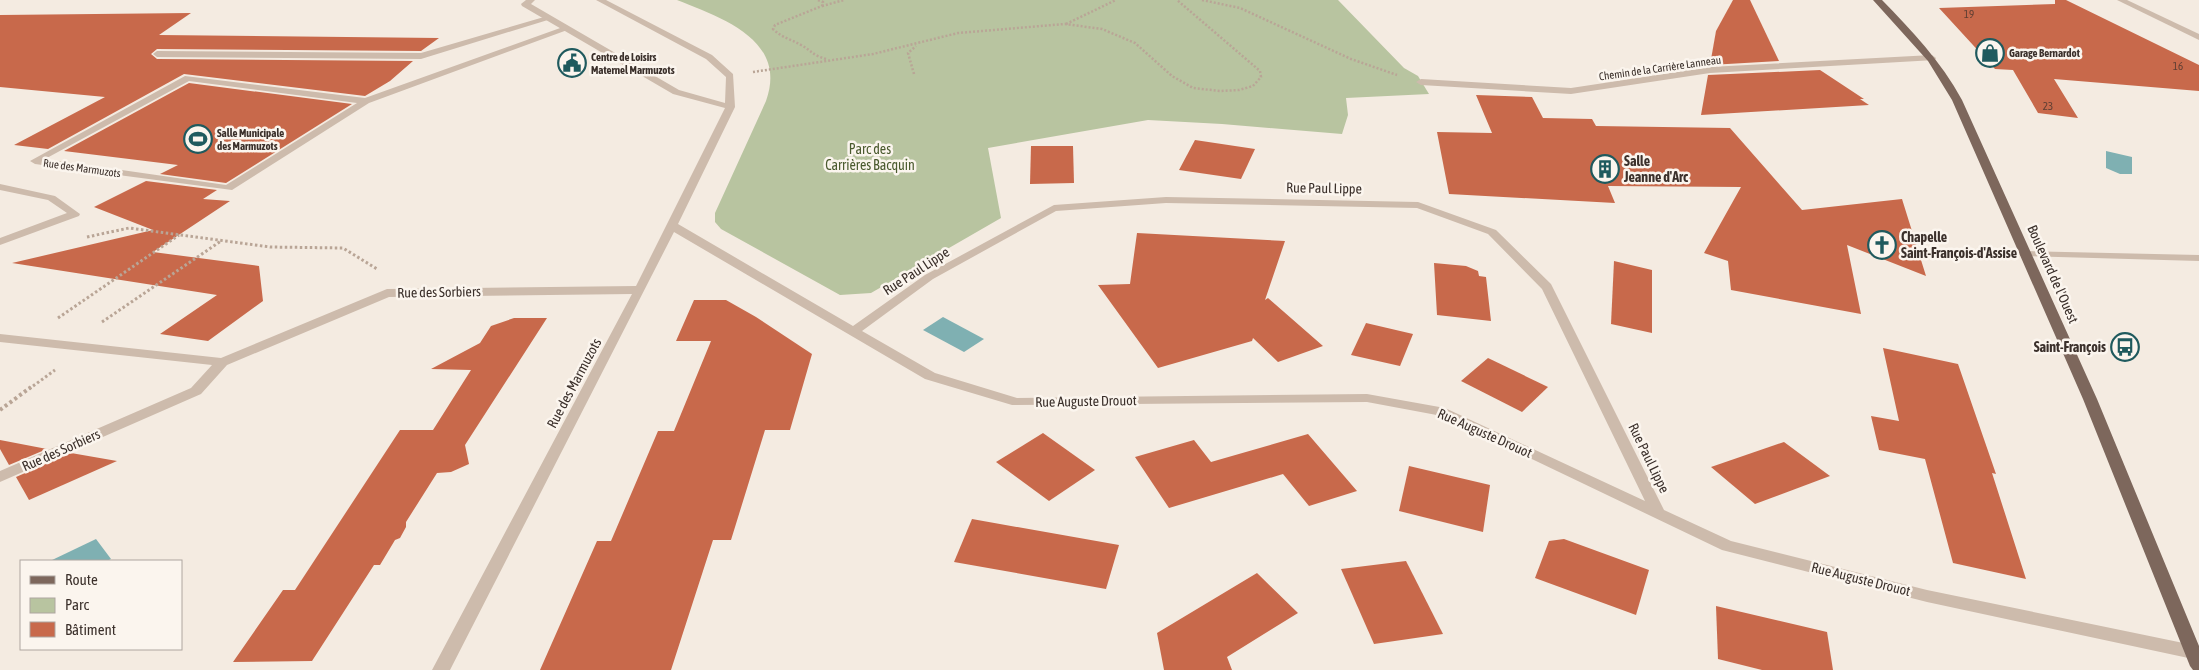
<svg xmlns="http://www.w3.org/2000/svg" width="2199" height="670" font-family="'Asap Condensed',sans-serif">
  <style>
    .green { fill: #b8c4a0 }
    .water { fill: #7fb0b2 }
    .building { fill: #c8694b }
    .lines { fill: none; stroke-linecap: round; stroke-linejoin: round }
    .path-far2 { stroke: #b9a596; stroke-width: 2.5; stroke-dasharray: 2 2; stroke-linecap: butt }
    .path-far1 { stroke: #b9a596; stroke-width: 3; stroke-dasharray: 2.5 2.5; stroke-linecap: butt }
    .path { stroke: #b9a596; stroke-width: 4; stroke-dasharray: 3 3; stroke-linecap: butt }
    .lane { fill: #cdbbac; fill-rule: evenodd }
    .street { fill: #cdbbac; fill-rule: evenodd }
    .primary { fill: #7d675c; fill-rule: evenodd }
    .labels { text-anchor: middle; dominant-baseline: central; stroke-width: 5; stroke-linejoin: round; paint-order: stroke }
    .number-label { font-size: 11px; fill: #5e3e33 }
    .far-poi-label { font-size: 11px; font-weight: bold; fill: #3b302b; stroke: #fbf5ee; text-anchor: start }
    .far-street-label { font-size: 11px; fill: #3b302b; stroke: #fbf5ee }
    .park-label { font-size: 14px; fill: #4a5a2e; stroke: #fbf5ee }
    .poi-label { font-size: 14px; font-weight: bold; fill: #3b302b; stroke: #fbf5ee; text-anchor: start }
    .street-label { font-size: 14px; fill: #3b302b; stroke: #fbf5ee }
  </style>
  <rect width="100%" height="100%" fill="#f4ebe1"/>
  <path class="green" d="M677 0H1338L1404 68 1418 76 1429 94 1346 98 1348 115 1342 134 1222 124 1148 120 988 148 1001 218 871 293 840 295 721 229 715 222V213L766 101C788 40 722 18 677 0Z"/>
  <g class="water">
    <path d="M2106 151 2132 157V174H2120L2106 168Z"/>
    <path d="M943 317 984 339 964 352 923 330Z"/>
    <path d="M96 539 111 559 107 561H50Z"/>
  </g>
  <g class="building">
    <path d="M1733 0H1750L1779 61 1710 65 1716 31Z"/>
    <path d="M2055 0H2066L2199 65V91L2054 79 2078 118 2038 113 2013 70 1995 69 1939 8 2055 4Z"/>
    <path d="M191 13 159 35 439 38 421 51 157 49 151 54 157 59 413 61 390 81 365 96 184 74 48 149 14 145 105 97 0 87V15Z"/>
    <path d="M1820 70 1864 99H1860L1869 105 1701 115 1708 75Z"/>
    <path d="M189 83 352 104 226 183 160 174 178 165 64 151Z"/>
    <path d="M1476 95 1532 97 1543 118 1592 119 1596 126 1730 128 1802 210 1902 199 1926 276 1847 245 1861 314 1731 290 1728 261 1704 253 1741 187 1608 186 1615 203 1449 194 1437 132 1492 133Z"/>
    <path d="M1195 140 1255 149 1241 179 1179 170Z"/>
    <path d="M1031 146H1073L1074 183 1030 184Z"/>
    <path d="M146 181 217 190 203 199 230 201 153 252 259 266 263 301 208 341 160 334 217 295 12 263 153 230 94 207Z"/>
    <path d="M1137 233 1285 241 1265 300 1268 298 1323 346 1278 362 1253 338 1252 341 1158 368 1098 285 1130 284Z"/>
    <path d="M1614 261 1652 270V333L1611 324Z"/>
    <path d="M1434 263 1466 266 1478 271 1479 276 1486 277 1491 321 1437 315Z"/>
    <path d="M694 300H726L756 317 812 354 790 430H765L731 540H713L671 670H540L597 541H611L658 431H674L711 341H676Z"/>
    <path d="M514 318H547L465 445 469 464 451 472 437 473 406 522V527L400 538 395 540 380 565H374L312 661 233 662 283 590H295L400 430H433L471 370 431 369 480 343 491 326Z"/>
    <path d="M1366 323 1413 334 1400 366 1351 355Z"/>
    <path d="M1883 348 1958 364 1996 474 1992 473 2026 579 1953 563 1925 459 1879 450 1871 416 1899 421Z"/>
    <path d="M1488 358 1548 387 1522 412 1461 381Z"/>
    <path d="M1043 433 1095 470 1049 501 996 462Z"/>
    <path d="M1308 434 1357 491 1309 506 1283 474 1169 508 1135 457 1194 440 1211 462Z"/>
    <path d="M0 440 47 449 9 465 0 449Z"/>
    <path d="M1784 442 1830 476 1755 504 1711 467Z"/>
    <path d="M71 453 117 461 29 500 16 477Z"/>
    <path d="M1409 466 1490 485 1483 532 1399 511Z"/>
    <path d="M972 519 1119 545 1106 589 954 562Z"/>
    <path d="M1564 539 1649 570 1636 615 1535 578 1549 541Z"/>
    <path d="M1406 561 1443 634 1374 644 1341 569Z"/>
    <path d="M1257 573 1298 613 1227 657 1232 670H1164L1157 633Z"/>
    <path d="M1716 606 1827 632 1833 670H1762L1718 659Z"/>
  </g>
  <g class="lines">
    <g class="path-far2">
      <path d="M818 0 823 2 822 6 775 25 773 29C782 38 791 39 801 45 812 51 812 55 826 59"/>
      <path d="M1202 0 1240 8 1351 59 1397 75"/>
      <path d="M822 6 844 0"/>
      <path d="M1066 24 1116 0"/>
      <path d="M753 72 873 54 958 33 1065 24 1102 29 1135 43 1172 76 1193 88 1220 91 1239 90 1253 86 1261 77 1260 71 1177 0"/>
      <path d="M914 74 908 53 916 46"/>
    </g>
    <g class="path-far1">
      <path d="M87 237 129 228 270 247 343 248 377 269"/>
      <path d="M58 318 179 235"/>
      <path d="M102 322 221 241"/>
      <path d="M29 389 55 370"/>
    </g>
    <path class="path" d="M0 410 31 387"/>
    <g class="lane">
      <path d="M544 17 551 19 421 59 157 57 153 54 157 51 421 53Z"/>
      <path d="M563 27 570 29 369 103 232 190 35 164 30 161 185 76 365 98ZM189 81 357 103 226 185 45 159Z"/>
    </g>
    <g class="street">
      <path d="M526 0H535L531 4 679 90 725 103 726 77 706 59 596 0H606L712 55 733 74 735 107 678 224 853 326 925 275 1054 205 1166 197 1418 202 1496 230 1551 284 1664 510 1731 541 1927 590 2193 645 2199 647V657L2193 659 1927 602 1722 550 1442 416 1367 402 1012 405 925 379 674 232 450 670H432L632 294 389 297 227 365 201 394 0 482V471L191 388 212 365 0 342V334L221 358 387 289 636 286 725 108 673 94 522 6 521 4ZM1166 203 1417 208 1488 234 1542 289 1645 501 1445 408 1367 394 1017 398 935 373 862 331 933 279 1056 211Z"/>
      <path d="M2117 0H2127L2199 34V40Z"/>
      <path d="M1932 55 1936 58 1935 60 1710 73 1571 94 1421 85 1416 82 1421 79 1571 88 1710 67Z"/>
      <path d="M0 184 55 196 80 214 79 216 0 245V238L67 213 48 200 0 190Z"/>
      <path d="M2025 251 2199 255V261L2021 256 2019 254Z"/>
    </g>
    <path class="primary" d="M1873 0H1882C1912 31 1941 61 1962 100L2097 399 2199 646V670H2193L2190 666 2083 399 1952 100 1928 61Z"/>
  </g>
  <defs>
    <symbol id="shop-ring" viewBox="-11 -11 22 22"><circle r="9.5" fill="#fbf5ee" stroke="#1f5a5e" stroke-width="1.5"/><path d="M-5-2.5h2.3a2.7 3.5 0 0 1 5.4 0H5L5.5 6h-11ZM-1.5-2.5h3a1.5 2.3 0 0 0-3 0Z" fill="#1f5a5e"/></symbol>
    <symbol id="civic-ring" viewBox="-11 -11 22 22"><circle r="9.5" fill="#fbf5ee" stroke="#1f5a5e" stroke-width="1.5"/><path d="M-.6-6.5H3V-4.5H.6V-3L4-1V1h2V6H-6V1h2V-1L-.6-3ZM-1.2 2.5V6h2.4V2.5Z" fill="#1f5a5e"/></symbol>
    <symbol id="stadium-ring" viewBox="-11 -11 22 22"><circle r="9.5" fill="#fbf5ee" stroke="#1f5a5e" stroke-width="1.5"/><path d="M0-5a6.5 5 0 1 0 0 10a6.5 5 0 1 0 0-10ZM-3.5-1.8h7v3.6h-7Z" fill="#1f5a5e"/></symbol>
    <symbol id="building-ring" viewBox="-11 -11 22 22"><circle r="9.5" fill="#fbf5ee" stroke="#1f5a5e" stroke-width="1.5"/><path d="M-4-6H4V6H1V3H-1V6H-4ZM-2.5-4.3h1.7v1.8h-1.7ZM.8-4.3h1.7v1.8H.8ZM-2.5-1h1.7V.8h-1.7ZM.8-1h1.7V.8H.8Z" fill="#1f5a5e"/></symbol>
    <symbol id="church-ring" viewBox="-11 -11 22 22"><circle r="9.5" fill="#fbf5ee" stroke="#1f5a5e" stroke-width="1.5"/><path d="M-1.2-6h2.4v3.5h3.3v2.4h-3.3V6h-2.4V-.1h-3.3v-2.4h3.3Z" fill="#1f5a5e"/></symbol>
    <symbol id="bus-ring" viewBox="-11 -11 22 22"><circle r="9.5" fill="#fbf5ee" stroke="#1f5a5e" stroke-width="1.5"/><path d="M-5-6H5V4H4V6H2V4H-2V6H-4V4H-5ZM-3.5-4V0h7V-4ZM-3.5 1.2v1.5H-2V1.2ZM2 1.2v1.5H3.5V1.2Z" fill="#1f5a5e"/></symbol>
  </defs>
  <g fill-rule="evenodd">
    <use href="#shop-ring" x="1974" y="37" width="32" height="32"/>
    <use href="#civic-ring" x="556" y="47" width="32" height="32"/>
    <use href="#stadium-ring" x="182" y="123" width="32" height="32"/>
    <use href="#building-ring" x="1589" y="153" width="32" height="32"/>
    <use href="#church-ring" x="1866" y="229" width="32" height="32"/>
    <use href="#bus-ring" x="2109" y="331" width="32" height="32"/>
  </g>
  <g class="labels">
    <g class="number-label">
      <text x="1969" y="14">19</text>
      <text x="2178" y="66">16</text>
      <text x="2048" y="106">23</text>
    </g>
    <g class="far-poi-label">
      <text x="2009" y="53">Garage Bernardot</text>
      <text x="591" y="57">Centre de Loisirs<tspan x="591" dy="13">Maternel Marmuzots</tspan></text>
      <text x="217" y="133">Salle Municipale<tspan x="217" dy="13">des Marmuzots</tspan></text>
    </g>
    <g class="far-street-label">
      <text transform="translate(1660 68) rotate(-8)">Chemin de la Carrière Lanneau</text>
      <text transform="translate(82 168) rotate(8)">Rue des Marmuzots</text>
    </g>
    <g class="park-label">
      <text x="870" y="149">Parc des<tspan x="870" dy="16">Carrières Bacquin</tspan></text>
    </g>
    <g class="poi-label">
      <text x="1624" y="161">Salle<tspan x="1624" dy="16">Jeanne d'Arc</tspan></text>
      <text x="1901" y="237">Chapelle<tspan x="1901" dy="16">Saint-François-d'Assise</tspan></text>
      <text x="2106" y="347" text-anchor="end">Saint-François</text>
    </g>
    <g class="street-label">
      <text transform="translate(1324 188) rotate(1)">Rue Paul Lippe</text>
      <text transform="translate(916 271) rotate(-33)">Rue Paul Lippe</text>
      <text transform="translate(2053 274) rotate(66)">Boulevard de l'Ouest</text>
      <text transform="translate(439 292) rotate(-1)">Rue des Sorbiers</text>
      <text transform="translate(574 383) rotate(-62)">Rue des Marmuzots</text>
      <text transform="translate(1086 401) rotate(-1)">Rue Auguste Drouot</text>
      <text transform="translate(1485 433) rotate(24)">Rue Auguste Drouot</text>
      <text transform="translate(61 450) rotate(-24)">Rue des Sorbiers</text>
      <text transform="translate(1649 458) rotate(64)">Rue Paul Lippe</text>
      <text transform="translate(1861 579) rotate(14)">Rue Auguste Drouot</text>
    </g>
  </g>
  <rect x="20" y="560" width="162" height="90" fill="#fbf5ee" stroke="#aea6a0"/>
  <rect x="30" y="576" width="25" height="8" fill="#7d675c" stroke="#aea6a0"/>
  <text x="65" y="585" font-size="15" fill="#3b302b">Route</text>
  <rect x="30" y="598" width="25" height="15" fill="#b8c4a0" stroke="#aea6a0"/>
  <text x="65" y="610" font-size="15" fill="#3b302b">Parc</text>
  <rect x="30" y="622" width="25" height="15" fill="#c8694b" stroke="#aea6a0"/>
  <text x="65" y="635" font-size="15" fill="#3b302b">Bâtiment</text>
</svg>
